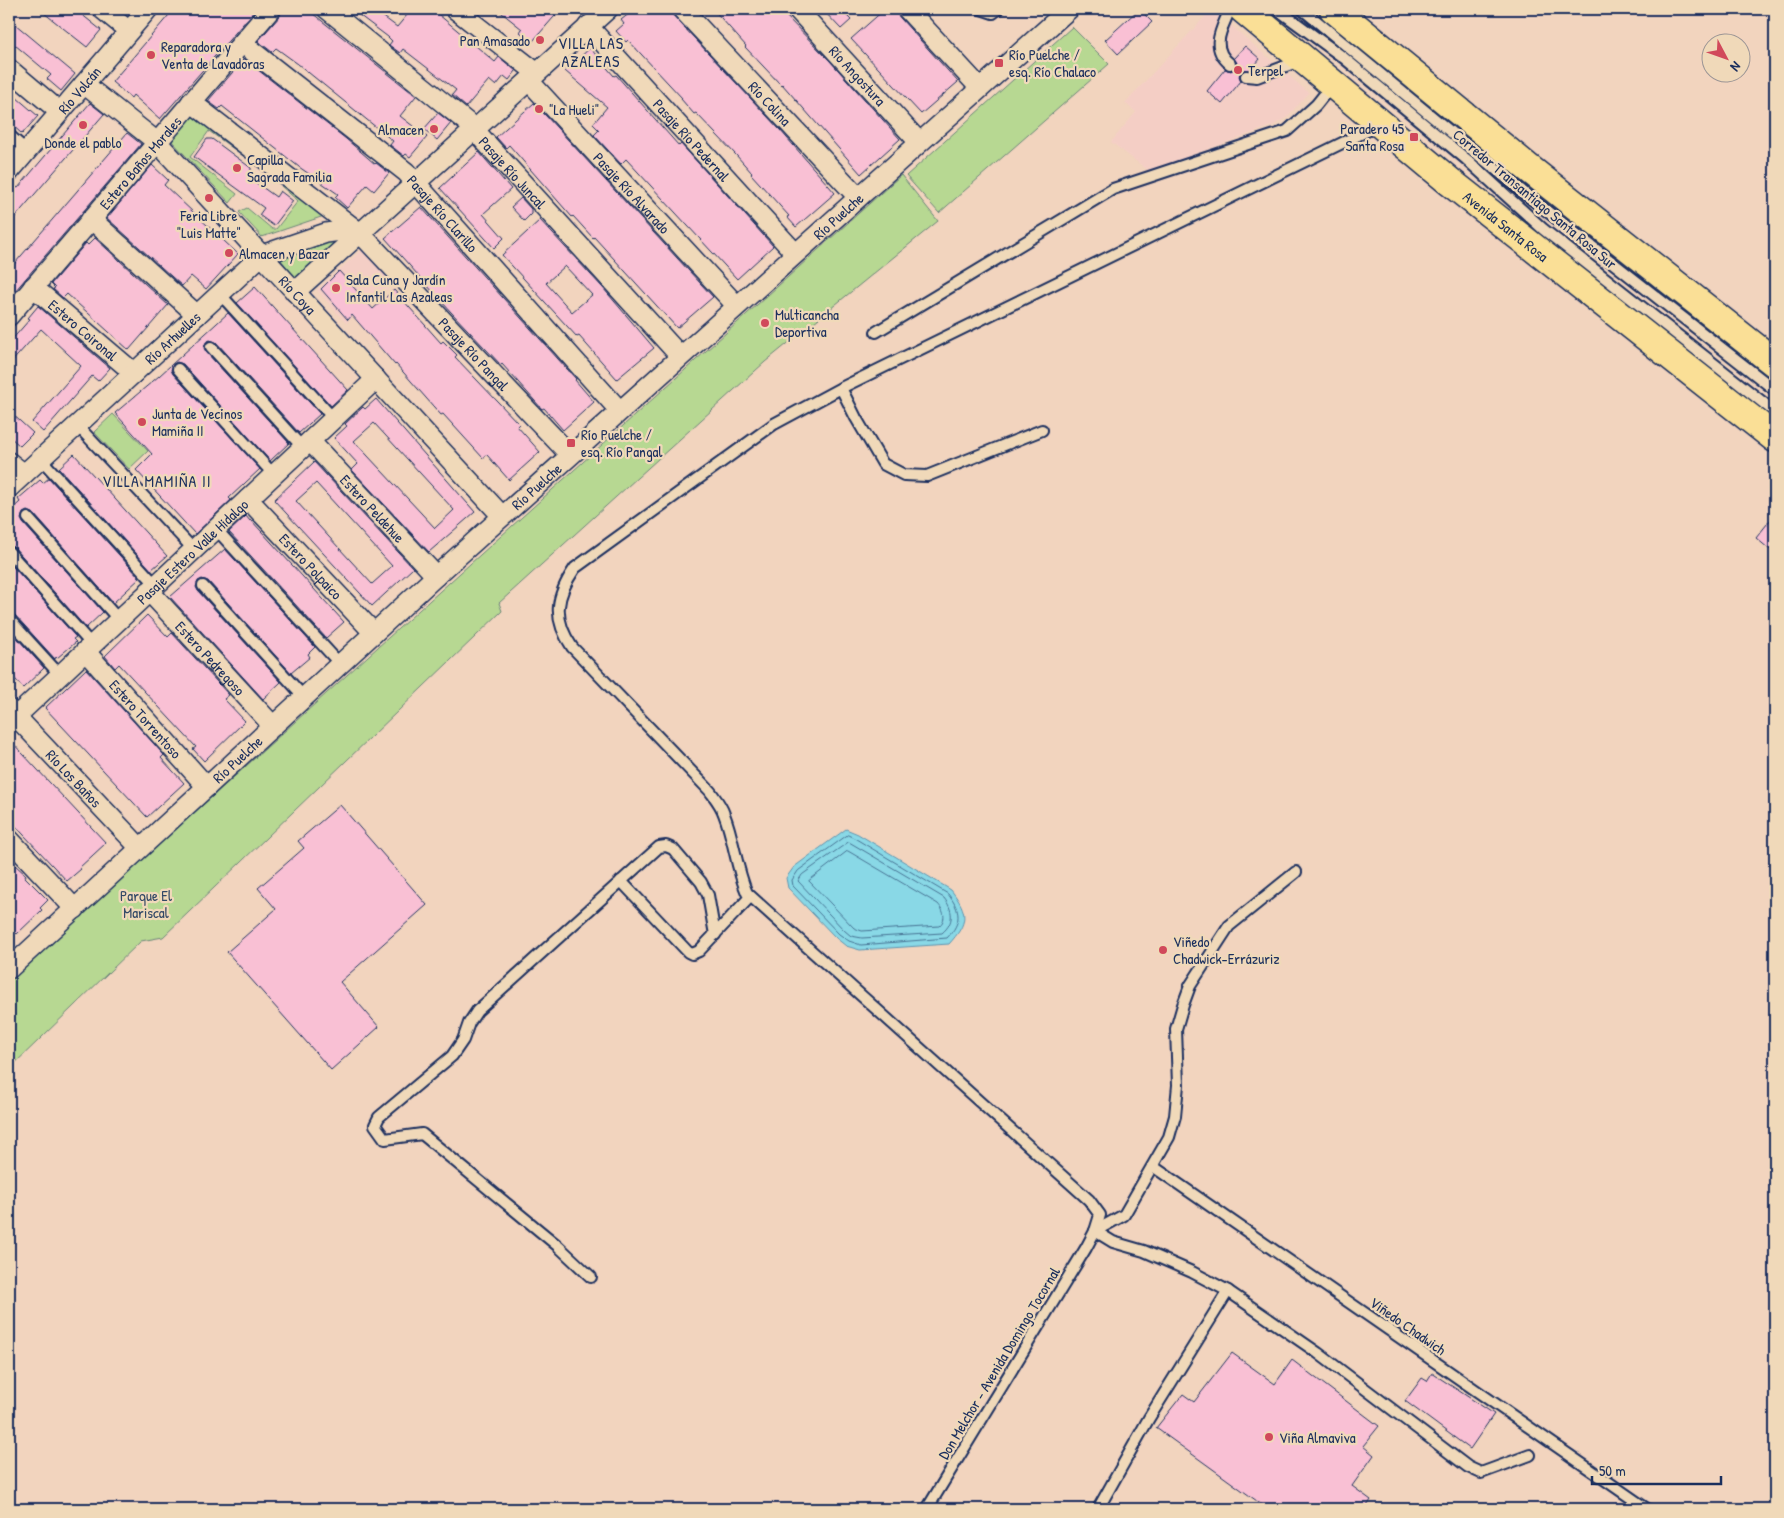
<svg xmlns="http://www.w3.org/2000/svg" width="1784" height="1518" font-family="'Patrick Hand',sans-serif">
  <style>
    .built { fill: #f4cec5 }
    .green { fill: #b7d892; stroke: #698478 }
    .water { fill: #89d8e6; stroke: #5d94b0 }
    .lines { fill: none; stroke-linecap: round; stroke-linejoin: round }
    .shore { stroke: #477394; stroke-width: 1 }
    .building { fill: #f9c0d4; stroke: #1b2f5e; fill-rule: evenodd }
    .lane-casing { stroke: #1b2f5e; stroke-width: 14 }
    .street-casing { stroke: #1b2f5e; stroke-width: 22 }
    .primary-casing { stroke: #1b2f5e; stroke-width: 31 }
    .lane { stroke: #f0d9b9; stroke-width: 10 }
    .street { stroke: #f0d9b9; stroke-width: 19 }
    .primary { stroke: #fadf96; stroke-width: 28 }
    .poi-dot { fill: #d1495b; stroke: #f0d9b9; stroke-width: 2 }
    .labels { text-anchor: middle; dominant-baseline: central; stroke-width: 4.5; stroke-linejoin: round; paint-order: stroke }
    .poi-label { font-size: 15px; fill: #1b2f5e; stroke: #f0d9b9; text-anchor: start }
    .street-label { font-size: 15px; fill: #1b2f5e; stroke: #f0d9b9 }
    .park-label { font-size: 15px; fill: #324866; stroke: #f0d9b9 }
    .neighbourhood-label { font-size: 16px; letter-spacing: 1px; fill: #1b2f5e; stroke: #f0d9b9 }
  </style>
  <rect width="100%" height="100%" fill="#f2d4be"/>
  <filter id="ink" filterUnits="userSpaceOnUse"><feTurbulence type="fractalNoise" baseFrequency=".02" numOctaves="2"/><feDisplacementMap in="SourceGraphic" scale="10" xChannelSelector="R" yChannelSelector="G"/><feConvolveMatrix kernelMatrix="1 2 1 2 8 2 1 2 1" color-interpolation-filters="sRGB"/></filter>
  <g filter="url(#ink)">
    <g class="built">
      <path d="M1212 9 1309 93 1286 118 1274 125 1149 171 1111 142 1136 112 1125 103Z"/>
      <path d="M363 249 393 283 346 323 317 290Z"/>
    </g>
    <g class="green">
      <path d="M1072 27 1109 64 939 213 906 176Z"/>
      <path d="M194 112 278 176 275 179 209 131 190 157 237 194 230 203 169 138Z"/>
      <path d="M901 175 938 221 765 362 499 603 502 611 163 937 141 941 9 1069V980Z"/>
      <path d="M286 181 324 216 262 237 239 212 247 208 272 229H276L298 201 281 186Z"/>
      <path d="M330 240 337 242 298 281 281 260Z"/>
      <path d="M113 414 148 451 129 469 94 432Z"/>
    </g>
    <path class="water" d="M846 829 858 834 951 890C969 913 968 923 949 944L860 950 846 946 836 938 788 888 786 878 794 867Z"/>
    <g class="lines">
      <g class="shore">
        <path d="M848 835 856 839 948 894C961 911 962 922 947 938L861 945 849 941 839 934 793 886 792 880 798 871Z"/>
        <path d="M849 842 944 898C953 910 955 922 942 933L862 938 851 936 844 930 798 881 802 875Z"/>
        <path d="M848 851 938 904C944 911 947 919 939 926L862 931 854 928 809 881Z"/>
      </g>
    </g>
    <g class="building">
      <path d="M39 9H75L101 30 87 47Z"/>
      <path d="M174 9H256L160 119 133 95 131 98 112 82Z"/>
      <path d="M282 9H307L416 96 400 116 427 137 410 157 406 154 404 156 390 145 393 141 298 64 276 48 272 52 258 41 280 16Z"/>
      <path d="M351 9H373L397 27 412 9H432L495 62 499 57 516 71 509 80 504 76 496 86 489 80 466 107 452 95 456 90 403 49 400 53 389 45 392 41 388 37Z"/>
      <path d="M497 9H561L532 42 520 32 522 29Z"/>
      <path d="M635 9H667L780 130 835 193 796 227 787 217 789 216 751 174 752 173 736 155 696 113 694 114 681 99 682 98 628 40 626 42 616 31 624 24 621 20Z"/>
      <path d="M713 9H779L830 61 900 139 861 174 782 84 781 85 745 47 746 46Z"/>
      <path d="M822 9H840L851 20 841 29Z"/>
      <path d="M885 9H892L958 82 921 114 851 39Z"/>
      <path d="M1139 9 1152 22 1118 54 1105 40Z"/>
      <path d="M9 19 75 74 61 91 47 79 51 75 9 40Z"/>
      <path d="M1245 46 1260 59 1251 70H1244L1241 72 1239 76 1241 81 1222 104 1207 91 1225 69 1231 71 1235 68 1237 63 1234 58Z"/>
      <path d="M590 48 614 76 616 75 679 146 681 144 773 246 737 279 626 159 621 164 594 135 599 130 593 124 607 107 565 71Z"/>
      <path d="M244 59 346 139 375 164 376 163 389 173 374 191 367 185 347 208 335 197 338 194 299 167 222 106 219 109 208 101Z"/>
      <path d="M9 91 38 116 22 134 9 122Z"/>
      <path d="M90 103 104 114 9 224V196L16 187 18 188Z"/>
      <path d="M534 103 713 297 677 328 594 237 593 238 573 216 572 217 509 145 506 148 496 137Z"/>
      <path d="M438 113 451 123 437 140 424 129Z"/>
      <path d="M127 133 141 144 9 298V270Z"/>
      <path d="M207 139H212L251 168V174L248 177 276 197 280 191 293 201 274 226 259 215 264 208 194 157Z"/>
      <path d="M479 152 511 189 483 214 504 238 494 248 440 188Z"/>
      <path d="M152 165 168 180 164 185 238 254 206 289 191 276 182 286 107 218Z"/>
      <path d="M521 198 531 209V214L524 221 511 207Z"/>
      <path d="M421 207 576 379 575 380 594 402 563 430 544 408 542 409 502 364 501 365 451 312 385 238Z"/>
      <path d="M540 220 603 288 654 348 617 379 579 336 577 337 502 255ZM565 266 592 295 572 312 546 283Z"/>
      <path d="M95 238 168 305 129 350 67 294 63 298 53 289 55 288 51 284 86 243 88 245Z"/>
      <path d="M339 271 373 309 394 290 441 343 443 341 457 355 455 357 519 424 517 426 540 452 509 480 487 455 483 458 443 414 441 415 396 364 395 365 352 315 348 320 321 289Z"/>
      <path d="M255 287 348 390 331 406 237 303Z"/>
      <path d="M38 306 110 368 98 381 92 376 43 432 32 422 81 366 41 329 9 365V343L30 319 28 318Z"/>
      <path d="M228 313 320 414 299 433 216 342 210 340 206 342 204 348 206 352 289 443 270 461 183 364 177 362 173 364 171 370 173 374 260 469 229 498 231 500 195 534 136 470 152 454 115 413 159 376Z"/>
      <path d="M376 399 475 512 429 552 352 470 358 464 334 438 347 426 345 424 363 407 365 409ZM374 423 454 510 435 528 354 441Z"/>
      <path d="M9 411 33 433 20 446 9 436Z"/>
      <path d="M74 454 167 556 151 570 59 468Z"/>
      <path d="M314 462 413 568 372 606 274 500ZM316 483 392 566 372 584 296 501Z"/>
      <path d="M49 478 140 578 113 603 33 513 27 511 23 513 21 519 23 523 103 612 86 628 14 547 9 545V512L20 502 18 499 40 480 43 483Z"/>
      <path d="M1775 514V554L1756 538Z"/>
      <path d="M246 516 250 521 251 520 344 622 326 638 229 532Z"/>
      <path d="M225 549 315 647 308 654 310 657 291 673 208 581 202 579 198 581 196 587 198 591 281 682 263 699 170 597Z"/>
      <path d="M9 562 76 637 73 639 76 642 57 658 56 657 55 659 14 614 9 612Z"/>
      <path d="M147 615 168 637 172 633 229 695 224 699 245 721 204 761 193 749 196 747 119 664 115 668 105 656Z"/>
      <path d="M9 629 44 668 23 688 9 672Z"/>
      <path d="M86 669 164 755 161 758 184 783 147 817 45 708Z"/>
      <path d="M9 739 106 843 79 868 81 869 67 881 9 819Z"/>
      <path d="M340 805 427 905 340 982 379 1027 331 1070 227 952 276 909 258 888 304 848 298 841Z"/>
      <path d="M15 865 26 875 25 877 48 900 40 908 42 910 17 934 16 933 9 940V871Z"/>
      <path d="M1232 1353 1275 1384 1292 1360 1379 1426 1363 1446 1374 1455 1352 1486 1371 1500 1365 1509H1268L1156 1428 1183 1394 1194 1402Z"/>
      <path d="M1432 1373 1494 1414 1470 1449 1405 1401 1422 1378 1427 1381Z"/>
    </g>
    <g class="lines">
      <defs>
        <g id="lane">
          <path d="M981 9 993 13 998 9"/>
          <path d="M1277 9 1344 58 1466 159 1543 229 1775 412"/>
          <path d="M1302 9 1534 201 1775 390"/>
          <path d="M1230 64C1209 47 1222 29 1230 9"/>
          <path d="M1246 76 1257 77 1299 61"/>
          <path d="M9 135 27 151"/>
          <path d="M220 294 334 419"/>
          <path d="M876 332 1113 189 1287 131 1316 105 1332 85"/>
          <path d="M211 347 303 448"/>
          <path d="M178 369 274 475"/>
          <path d="M841 388 856 418 883 464 904 475 927 476 1042 430"/>
          <path d="M77 425 194 550"/>
          <path d="M41 459 156 585"/>
          <path d="M28 518 119 620"/>
          <path d="M216 529 340 664"/>
          <path d="M9 552 92 645"/>
          <path d="M203 586 304 697"/>
          <path d="M9 619 60 675"/>
          <path d="M621 881 688 952 692 954 699 951 750 897"/>
          <path d="M1154 1167 1647 1509"/>
          <path d="M1095 1231 1113 1242 1144 1251 1192 1272 1228 1291 1318 1353 1468 1467 1481 1473 1530 1455"/>
          <path d="M1095 1231 1124 1215 1169 1137 1175 1116 1178 1085 1176 1029 1183 1005 1190 986 1229 926 1296 872"/>
          <path d="M591 1277 558 1246 422 1134 385 1139 375 1125 379 1117 452 1056 463 1040 469 1023 477 1011 659 847 666 846 673 849 701 882 708 895 715 935"/>
          <path d="M927 1509 1086 1248 1095 1231 1100 1215 1089 1200 747 893C736 868 734 839 724 814 721 805 715 798 710 791L572 647C552 618 556 596 575 568L774 424 841 388 1379 125"/>
          <path d="M1098 1509 1149 1418 1228 1291"/>
        </g>
        <g id="street">
          <path d="M102 9 129 31"/>
          <path id="s1" d="M327 9 468 123 680 356"/>
          <path d="M455 9 537 73"/>
          <path id="s2" d="M682 9 858 197"/>
          <path id="s3" d="M797 9 919 142"/>
          <path d="M907 9 980 88"/>
          <path id="s4" d="M588 26 795 253"/>
          <path id="s5" d="M242 43 406 172 619 410"/>
          <path d="M9 69 60 112"/>
          <path id="s6" d="M529 81 736 305"/>
          <path id="s7" d="M84 84 157 142 502 516"/>
          <path id="s8" d="M191 102 360 233 570 455"/>
          <path id="s9" d="M9 172 148 9"/>
          <path d="M91 219 197 315"/>
          <path id="s10" d="M33 287 134 373"/>
          <path d="M295 292 608 9"/>
          <path id="s11" d="M9 316 271 9"/>
          <path id="s12" d="M310 441 436 576"/>
          <path d="M9 462 24 474"/>
          <path id="s13" d="M9 488 262 255 326 233 341 231 360 233"/>
          <path id="s14" d="M248 499 374 633"/>
          <path id="s15" d="M149 591 273 726"/>
          <path id="s16" d="M85 651 207 787"/>
          <path id="s17" d="M9 709 140 848"/>
          <path id="s18" d="M9 723 376 379"/>
          <path d="M9 839 75 909"/>
          <path id="s19" d="M9 969 436 576 1069 9"/>
        </g>
        <g id="primary">
          <path id="s20" d="M1243 9 1449 181 1775 438"/>
          <path d="M1334 9 1527 167 1775 363"/>
        </g>
      </defs>
      <use href="#lane" class="lane-casing"/>
      <use href="#street" class="street-casing"/>
      <use href="#primary" class="primary-casing"/>
      <use href="#lane" class="lane"/>
      <use href="#street" class="street"/>
      <use href="#primary" class="primary"/>
    </g>
  </g>
  <g class="poi-dot">
    <circle cx="540" cy="40" r="5"/>
    <circle cx="151" cy="55" r="5"/>
    <rect x="994" y="58" width="10" height="10" rx="2.5"/>
    <circle cx="1238" cy="70" r="5"/>
    <circle cx="539" cy="109" r="5"/>
    <circle cx="83" cy="125" r="5"/>
    <circle cx="434" cy="129" r="5"/>
    <rect x="1409" y="132" width="10" height="10" rx="2.5"/>
    <circle cx="237" cy="168" r="5"/>
    <circle cx="209" cy="198" r="5"/>
    <circle cx="229" cy="253" r="5"/>
    <circle cx="336" cy="288" r="5"/>
    <circle cx="765" cy="323" r="5"/>
    <circle cx="142" cy="422" r="5"/>
    <rect x="566" y="438" width="10" height="10" rx="2.5"/>
    <circle cx="1163" cy="950" r="5"/>
    <circle cx="1269" cy="1437" r="5"/>
  </g>
  <g class="labels">
    <g class="poi-label">
      <text x="530" y="40" text-anchor="end">Pan Amasado</text>
      <text x="161" y="46">Reparadora y<tspan x="161" dy="17">Venta de Lavadoras</tspan></text>
      <text x="1009" y="54">Río Puelche /<tspan x="1009" dy="17">esq. Río Chalaco</tspan></text>
      <text x="1248" y="70">Terpel</text>
      <text x="549" y="109">"La Hueli"</text>
      <text x="1404" y="128" text-anchor="end">Paradero 45<tspan x="1404" dy="17">Santa Rosa</tspan></text>
      <text x="424" y="129" text-anchor="end">Almacen</text>
      <text x="83" y="142" text-anchor="middle">Donde el pablo</text>
      <text x="247" y="159">Capilla<tspan x="247" dy="17">Sagrada Familia</tspan></text>
      <text x="209" y="215" text-anchor="middle">Feria Libre<tspan x="209" dy="17">"Luis Matte"</tspan></text>
      <text x="239" y="253">Almacen y Bazar</text>
      <text x="346" y="279">Sala Cuna y Jardín<tspan x="346" dy="17">Infantil Las Azaleas</tspan></text>
      <text x="775" y="314">Multicancha<tspan x="775" dy="17">Deportiva</tspan></text>
      <text x="152" y="413">Junta de Vecinos<tspan x="152" dy="17">Mamiña II</tspan></text>
      <text x="581" y="434">Río Puelche /<tspan x="581" dy="17">esq. Río Pangal</tspan></text>
      <text x="1173" y="941">Viñedo<tspan x="1173" dy="17">Chadwick-Errázuriz</tspan></text>
      <text x="1279" y="1437">Viña Almaviva</text>
    </g>
    <g class="street-label">
      <text stroke="none"><textPath href="#s3" startOffset="90">Río Angostura</textPath></text>
      <text stroke="none"><textPath href="#s9" startOffset="108">Río Volcán</textPath></text>
      <text stroke="none"><textPath href="#s2" startOffset="129">Río Colina</textPath></text>
      <text stroke="none"><textPath href="#s4" startOffset="154">Pasaje Río Pedernal</textPath></text>
      <text stroke="none"><textPath href="#s11" startOffset="202">Estero Baños Morales</textPath></text>
      <text stroke="none"><textPath href="#s1" startOffset="248">Pasaje Río Juncal</textPath></text>
      <text stroke="none"><textPath href="#s6" startOffset="152">Pasaje Río Alvarado</textPath></text>
      <text transform="translate(1535 199) rotate(40)">Corredor Transantiago Santa Rosa Sur</text>
      <text stroke="none"><textPath href="#s5" startOffset="264">Pasaje Río Clarillo</textPath></text>
      <text stroke="none"><textPath href="#s19" startOffset="1120">Río Puelche</textPath></text>
      <text stroke="none"><textPath href="#s20" startOffset="341">Avenida Santa Rosa</textPath></text>
      <text stroke="none"><textPath href="#s7" startOffset="301">Río Coya</textPath></text>
      <text stroke="none"><textPath href="#s10" startOffset="66">Estero Coironal</textPath></text>
      <text stroke="none"><textPath href="#s13" startOffset="222">Río Arhuelles</textPath></text>
      <text stroke="none"><textPath href="#s8" startOffset="380">Pasaje Río Pangal</textPath></text>
      <text stroke="none"><textPath href="#s19" startOffset="715">Río Puelche</textPath></text>
      <text stroke="none"><textPath href="#s12" startOffset="92">Estero Peldehue</textPath></text>
      <text stroke="none"><textPath href="#s18" startOffset="251">Pasaje Estero Valle Hidalgo</textPath></text>
      <text stroke="none"><textPath href="#s14" startOffset="92">Estero Polpaico</textPath></text>
      <text stroke="none"><textPath href="#s15" startOffset="91">Estero Pedregoso</textPath></text>
      <text stroke="none"><textPath href="#s16" startOffset="91">Estero Torrentoso</textPath></text>
      <text stroke="none"><textPath href="#s19" startOffset="310">Río Puelche</textPath></text>
      <text stroke="none"><textPath href="#s17" startOffset="95">Río Los Baños</textPath></text>
      <text transform="translate(1408 1326) rotate(35)">Viñedo Chadwich</text>
      <text transform="translate(999 1363) rotate(-59)">Don Melchor - Avenida Domingo Tocornal</text>
    </g>
    <g class="park-label">
      <text x="146" y="895">Parque El<tspan x="146" dy="17">Mariscal</tspan></text>
    </g>
    <g class="neighbourhood-label">
      <text x="591" y="43">VILLA LAS<tspan x="591" dy="18">AZALEAS</tspan></text>
      <text x="157" y="481">VILLA MAMIÑA II</text>
    </g>
  </g>
  <rect width="1784" height="1518" fill="none" stroke="#f0d9b9" stroke-width="30"/>
  <rect x="15" y="15" width="1754" height="1488" fill="none" stroke="#1b2f5e" stroke-width="2" filter="url(#ink)"/>
  <g transform="translate(1726 58) rotate(131)"><circle r="24" fill="#f0d9b9" stroke="#9b9595"/>
  <path d="M0-4L9 19L0 12L-9 19Z" fill="#d1495b"/>
  <text y="-8" font-size="14" font-weight="bold" text-anchor="middle" fill="#1b2f5e">N</text>
  </g>
  <path d="M1592 1476v8h129v-8" fill="none" stroke="#1b2f5e" stroke-width="2.5"/>
  <text x="1599" y="1476" font-size="15" fill="#1b2f5e" stroke="#f0d9b9" stroke-width="4" paint-order="stroke">50 m</text>
</svg>
